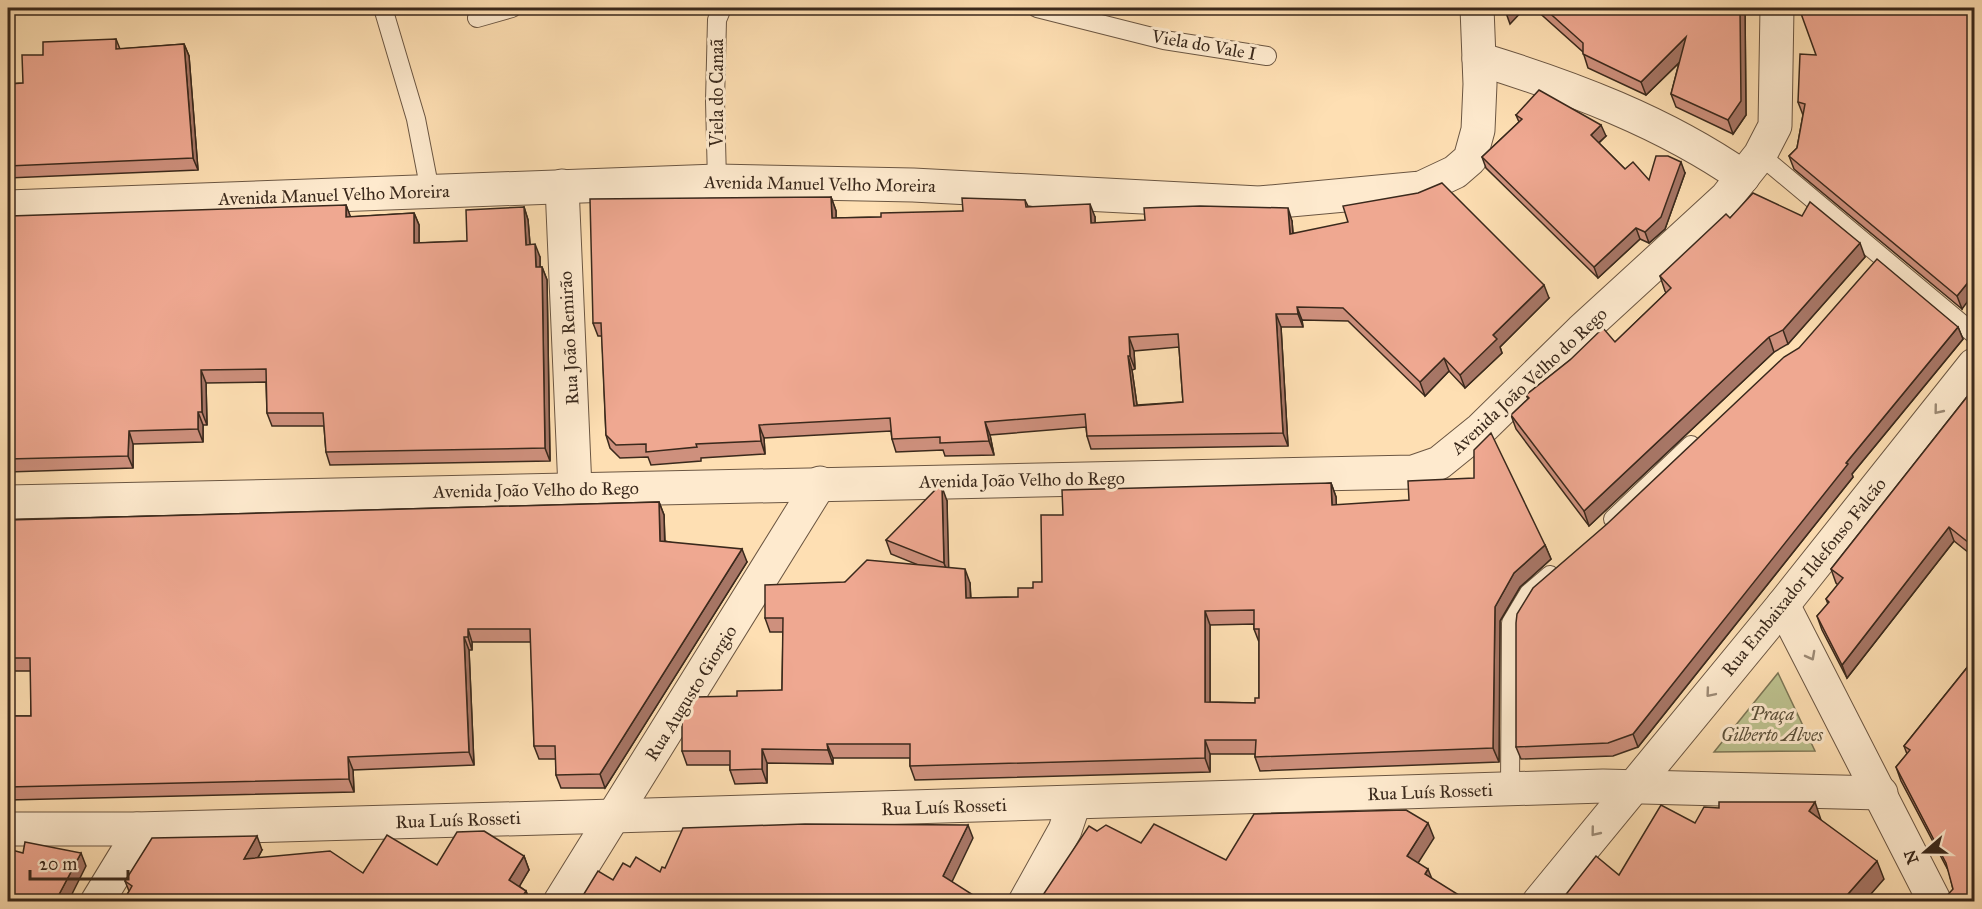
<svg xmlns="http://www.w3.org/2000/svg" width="1982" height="909" font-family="'IM FELL Great Primer',serif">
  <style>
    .green { fill: #bdc28f; stroke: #7c7656; stroke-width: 1.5 }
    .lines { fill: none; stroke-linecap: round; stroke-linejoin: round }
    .lane-casing { stroke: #6b5642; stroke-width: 20 }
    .street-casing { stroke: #6b5642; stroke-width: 35 }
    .lane { stroke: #feeace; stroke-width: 18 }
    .street { stroke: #feeace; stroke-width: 33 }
    .wall { fill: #ce907d; stroke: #3a291c; stroke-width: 1.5; fill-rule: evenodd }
    .shaded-wall { fill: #a77666; stroke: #3a291c; stroke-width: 1.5 }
    .building { fill: #efa891; stroke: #3a291c; stroke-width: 1.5; fill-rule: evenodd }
    .oneway { stroke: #9c8a75 }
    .labels { text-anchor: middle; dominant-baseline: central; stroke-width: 6; stroke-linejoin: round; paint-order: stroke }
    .street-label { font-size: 18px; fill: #3a291c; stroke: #feeace }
    .park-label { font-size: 18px; font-style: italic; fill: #5b4f39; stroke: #feeace }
  </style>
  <rect width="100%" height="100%" fill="#fedfb3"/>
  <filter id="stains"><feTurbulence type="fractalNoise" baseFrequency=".00333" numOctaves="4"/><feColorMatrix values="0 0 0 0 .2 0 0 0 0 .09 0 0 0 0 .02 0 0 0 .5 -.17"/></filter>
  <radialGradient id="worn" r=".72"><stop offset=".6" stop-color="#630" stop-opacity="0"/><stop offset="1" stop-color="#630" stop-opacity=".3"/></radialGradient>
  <path class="green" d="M1778 673 1815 751 1714 752Z"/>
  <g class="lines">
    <defs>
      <g id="lane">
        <path d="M383 8 416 119 430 191"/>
        <path d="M1037 8 1164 40 1267 56"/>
        <path d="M477 18 512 8"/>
        <path d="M1760 155 1974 334"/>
        <path d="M717 181 715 101 717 20 722 8"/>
        <path d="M1613 519 1691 445"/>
        <path d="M1510 789 1511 623 1529 593 1550 575"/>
      </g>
      <g id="street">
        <path d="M1479 59C1571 87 1664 122 1743 177"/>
        <path d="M562 186 575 489"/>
        <path d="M8 207 717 181 913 185 1259 203 1421 188 1455 172 1470 159 1478 130 1480 84 1477 8"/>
        <path d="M8 502 1413 472 1439 463 1481 429 1581 331 1726 198 1760 155 1775 126 1777 8"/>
        <path d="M1783 605 1935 902"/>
        <path d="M8 829H137L614 816 1603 786 1881 793"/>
        <path d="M97 902 130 848 137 829"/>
        <path d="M560 902 820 483"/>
        <path d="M1025 902 1065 830 1074 803"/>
        <path d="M1539 902 1783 605 1974 365"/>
      </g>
    </defs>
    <use href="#lane" class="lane-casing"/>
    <use href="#street" class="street-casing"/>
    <use href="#lane" class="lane"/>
    <use href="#street" class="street"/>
  </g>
  <g class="wall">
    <path d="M1534 8H1745L1746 115 1733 134 1676 107 1671 94 1679 63 1646 95 1588 68 1583 52Z"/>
    <path d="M1974 8 1962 309 1794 169 1789 156 1797 148 1803 115 1798 102Z"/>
    <path d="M116 39 120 49 184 44 189 56 198 170 8 178V84L23 83 43 55Z"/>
    <path d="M1516 115 1606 136 1599 143 1625 169 1649 180 1685 173 1665 229 1649 243 1640 239 1598 278 1486 168 1482 157 1519 122Z"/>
    <path d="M831 197 836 211V218L881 217 963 211 1025 200 1028 206 1095 217V223L1292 221 1293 233 1549 298 1500 347 1502 353 1465 388 1449 371 1425 396 1348 321 1302 320 1303 327H1281L1288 446 1091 449 1087 436 1086 427 990 435 994 455 945 456 943 450 896 452 892 439 891 431 764 438 765 454 701 458V461L651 465 648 457 620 458 610 448 606 435 602 336H598L593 323ZM1179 347 1183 402 1137 405 1132 370 1135 369 1134 351Z"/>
    <path d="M346 205 350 217 414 213 419 225V243L467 241 524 207 528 220 530 244 540 257V267H542L547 280 550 461 330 465 326 452 324 426H272L267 413 266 382 206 383 207 425H203V442L133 444V468L8 472V274Z"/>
    <path d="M1730 218 1865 257 1788 344 1774 352 1589 526 1516 429 1511 415 1528 399 1526 395 1570 360 1615 342 1666 293 1665 291 1660 276Z"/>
    <path d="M1958 327 1963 339 1852 474 1853 477 1638 747 1613 756 1521 759 1516 747 1607 524Z"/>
    <path d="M1974 388V557L1954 541 1847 678 1822 630 1817 616 1828 604 1826 599 1838 585 1836 583 1831 569Z"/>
    <path d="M1331 483 1336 497V505L1545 545 1551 559 1520 587 1500 621 1499 762 1260 771 1255 757V754H1210V772L915 780 910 766V758H833V764L767 763V783L735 784 730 770V765H687L682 751 737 696 782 690 783 632H770L765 618 845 582 916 564 891 554 886 540 947 501 948 567 970 583 971 598 1018 597 1042 582 1063 515ZM1254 624V629L1259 642V698L1255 703 1210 702V625Z"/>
    <path d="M659 502 664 515 665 541 747 562 605 788H561L556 775V759H539L534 746 531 642H472V650H469L474 765 353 770 354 792 8 800V716H31V671H8V520Z"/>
    <path d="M1974 659 1953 889 1949 872 1901 781 1896 767 1907 754 1904 746Z"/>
    <path d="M262 850 258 858 363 873 524 856 529 870 519 886 526 891 530 902H123L129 891 125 881Z"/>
  </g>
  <g class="shaded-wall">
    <path d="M1508 8H1525L1510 24 1505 10Z"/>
    <path d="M1740 8H1745L1746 115 1733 134 1728 120Z"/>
    <path d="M1686 37 1691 51 1646 95 1641 82Z"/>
    <path d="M184 44 189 56 198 170 193 158Z"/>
    <path d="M1601 125 1606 136 1595 146 1591 135Z"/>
    <path d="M1681 162 1685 173 1665 229 1649 243 1645 232Z"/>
    <path d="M831 197 836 211V231L832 218Z"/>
    <path d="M1090 204 1095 217V236L1091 223Z"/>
    <path d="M346 205 351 218 346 217Z"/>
    <path d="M524 207 528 220 531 257 526 245Z"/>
    <path d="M1288 208 1292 221 1294 248 1290 234Z"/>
    <path d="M414 213 419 225V256L414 243Z"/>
    <path d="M1636 228 1640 239 1598 278 1594 267Z"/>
    <path d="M1860 243 1865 257 1788 344 1783 330Z"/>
    <path d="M535 244 540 257V280L536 267Z"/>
    <path d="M542 267 547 280 550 461 545 448Z"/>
    <path d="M1974 275V293L1962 309 1957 296Z"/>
    <path d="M1544 285 1549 298 1500 347 1502 353 1465 388 1460 375 1493 335Z"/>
    <path d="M1297 307 1302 320 1303 327 1298 314Z"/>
    <path d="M1276 314 1281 327 1288 446 1283 433Z"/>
    <path d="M1958 327 1963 339 1852 474 1853 477 1638 747 1633 734 1846 463Z"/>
    <path d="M1129 337 1134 351 1135 369 1130 356Z"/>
    <path d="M1769 337 1774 352 1589 526 1584 511Z"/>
    <path d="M1128 356 1132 370 1139 419 1134 406Z"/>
    <path d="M1444 358 1449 371 1425 396 1420 382Z"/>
    <path d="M201 370 206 383 207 425 202 412Z"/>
    <path d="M198 412 203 425V442L198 429Z"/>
    <path d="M985 422 990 435 994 455 989 441Z"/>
    <path d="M759 425 764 438 765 454 761 441Z"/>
    <path d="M129 431 133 444V468L128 456Z"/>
    <path d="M1331 483 1336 497 1337 519 1332 505Z"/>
    <path d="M942 487 947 501 949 577 944 563Z"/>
    <path d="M659 502 664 515 665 554 660 541Z"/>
    <path d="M1949 527 1954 541 1847 678 1842 665Z"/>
    <path d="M1545 545 1551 559 1520 587 1500 621 1499 762 1493 748 1495 607 1514 573Z"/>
    <path d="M742 549 747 562 605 788 600 774Z"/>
    <path d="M965 569 970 583 971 612 966 598Z"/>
    <path d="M1205 611 1210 625V716L1205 702Z"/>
    <path d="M468 629 472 642V650L468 637Z"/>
    <path d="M464 637 469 650 474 765 469 752Z"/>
    <path d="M1205 740 1210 754V772L1205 758Z"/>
    <path d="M827 744 833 758V764L828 750Z"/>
    <path d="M762 749 767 763V783L762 769Z"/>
    <path d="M348 757 353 770 354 792 349 779Z"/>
    <path d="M1815 802 1821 820 1809 811Z"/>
    <path d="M1428 823 1434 838 1413 871 1407 856Z"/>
    <path d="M968 825 973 838 948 890 943 876Z"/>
    <path d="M257 836 262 850 249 873 244 859Z"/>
    <path d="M81 853 86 866 68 902H55Z"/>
    <path d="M524 856 529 870 515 894 509 880Z"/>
    <path d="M1877 861 1884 879 1864 902H1841Z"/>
    <path d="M1428 869 1434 884 1425 874Z"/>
    <path d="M526 891 530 902H519Z"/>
  </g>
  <g class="building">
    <path d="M1544 8H1740L1741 101 1728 120 1671 94 1686 37 1641 82 1583 54V43Z"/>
    <path d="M1799 8H1974V275L1957 296 1789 156 1797 148 1805 104 1798 102 1800 54 1816 55Z"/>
    <path d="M116 39V49L184 44 193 158 8 166V84L23 83 22 55H43V42Z"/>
    <path d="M1539 90 1601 125 1591 135 1625 169 1633 162 1649 180 1656 156H1668L1681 162 1661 217 1645 232 1636 228 1594 267 1482 157 1522 119 1516 115Z"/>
    <path d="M1442 183 1544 285 1493 335 1497 339 1460 375 1444 358 1420 382 1343 308 1297 307 1298 314H1276L1283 433 1087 436 1085 414 985 422 989 441 940 443V437L892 439 890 418 759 425 761 441 696 444 697 447 646 452V444L616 445 606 435 601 323H593L590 199 831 197 832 218 881 217V213L963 211 962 198 1025 200 1026 207 1090 204 1091 223 1145 220 1144 208 1200 206 1288 208 1290 234 1348 222 1343 206 1418 193ZM1178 334 1183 402 1134 406 1128 356H1130L1129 337Z"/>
    <path d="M1753 193 1802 216 1810 202 1860 243 1783 330 1769 337 1584 511 1511 415 1529 398 1526 395 1570 360 1603 328 1615 342 1671 288 1660 276 1726 214 1730 218Z"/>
    <path d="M346 205V217L414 213V243L467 241 466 210 524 207 526 245 535 244 536 267H542L545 448 326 452 323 413H267L266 369 201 370 202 412H198V429L129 431 128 456 8 459V274H9L10 216Z"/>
    <path d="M1877 259 1958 327 1846 463 1848 464 1633 734 1608 743 1516 747V623L1517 614 1533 588 1607 524 1784 357 1799 348Z"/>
    <path d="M1974 388V547L1949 527 1842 665 1817 616 1829 602 1826 599 1843 578 1831 569Z"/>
    <path d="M1491 433 1545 545 1514 573 1495 607 1493 748 1255 757 1256 740H1205V758L910 766V744H827L828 750 762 749V769L730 770V751H682V719L696 697 737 696V691L782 690 783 618H765V585L845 582 867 560 965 569 966 598 1018 597V588H1033V582H1042L1041 515H1063L1062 490 1331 483 1332 505 1409 500 1408 481 1474 478V450ZM1254 610V629H1259V698H1255V703L1205 702V611Z"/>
    <path d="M938 487H942L944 563 886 540Z"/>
    <path d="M659 502 660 541 742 549 600 774 556 775 555 746H534L530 629H468V637H464L469 752 348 757 349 779 8 787V716H31L30 658H8V520Z"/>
    <path d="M1974 659V902H1941L1953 889 1946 863 1896 767 1910 750 1904 746Z"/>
    <path d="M1719 802H1815L1809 811 1877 861 1841 902H1560L1596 856 1619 875 1661 805 1695 823 1704 807 1719 808Z"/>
    <path d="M1406 810 1428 823 1407 856 1428 869 1425 874 1470 902H1048L1041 898 1089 826 1097 831 1106 825 1141 843 1154 824 1226 860 1254 814Z"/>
    <path d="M805 824 968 825 943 876 981 900 980 902H579L598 871 613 880 623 863 630 867 636 857 660 872 662 867 665 868 683 828Z"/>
    <path d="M484 831 524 856 509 880 526 891 519 902H123L132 886 125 881 152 838 257 836 244 859 330 851 363 873 387 835 437 865 457 832Z"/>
    <path d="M25 842 81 853 55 902H8V849L23 853Z"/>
  </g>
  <defs><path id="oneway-chevron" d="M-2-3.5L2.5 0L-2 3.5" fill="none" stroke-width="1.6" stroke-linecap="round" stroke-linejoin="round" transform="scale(1.5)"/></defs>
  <g class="oneway">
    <use href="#oneway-chevron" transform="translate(1938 410) rotate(129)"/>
    <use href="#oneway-chevron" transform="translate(1811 656) rotate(62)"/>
    <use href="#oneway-chevron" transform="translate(1710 693) rotate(130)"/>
    <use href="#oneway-chevron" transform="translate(1595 832) rotate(129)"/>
  </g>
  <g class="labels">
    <g class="street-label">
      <text transform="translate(1204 45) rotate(10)">Viela do Vale I</text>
      <text transform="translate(717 93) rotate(-90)">Viela do Canaã</text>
      <text transform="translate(820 184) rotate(1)">Avenida Manuel Velho Moreira</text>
      <text transform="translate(334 195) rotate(-2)">Avenida Manuel Velho Moreira</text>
      <text transform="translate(569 338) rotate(-93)">Rua João Remirão</text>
      <text transform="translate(1529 381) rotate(-43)">Avenida João Velho do Rego</text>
      <text transform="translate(1022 480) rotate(-1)">Avenida João Velho do Rego</text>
      <text transform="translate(536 490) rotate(-1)">Avenida João Velho do Rego</text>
      <text transform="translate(1804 577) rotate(-51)">Rua Embaixador Ildefonso Falcão</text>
      <text transform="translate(691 693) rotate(-58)">Rua Augusto Giorgio</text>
      <text transform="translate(1430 792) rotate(-2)">Rua Luís Rosseti</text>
      <text transform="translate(944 807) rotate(-2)">Rua Luís Rosseti</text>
      <text transform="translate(458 820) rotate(-2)">Rua Luís Rosseti</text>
    </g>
    <g class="park-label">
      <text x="1772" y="714">Praça<tspan x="1772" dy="21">Gilberto Alves</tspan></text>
    </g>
  </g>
  <rect width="1982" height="909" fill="none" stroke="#fedfb3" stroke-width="30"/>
  <rect x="9" y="9" width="1964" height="891" fill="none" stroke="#3a291c" stroke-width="3"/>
  <rect x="15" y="15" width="1952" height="879" fill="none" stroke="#3a291c" stroke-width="1.5"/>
  <g transform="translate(1925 852) rotate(250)" stroke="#feeace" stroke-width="4.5" paint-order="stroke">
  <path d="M0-4.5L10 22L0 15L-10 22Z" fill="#3a291c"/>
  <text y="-9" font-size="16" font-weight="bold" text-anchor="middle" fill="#3a291c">N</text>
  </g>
  <path d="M30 870v9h98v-9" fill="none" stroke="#3a291c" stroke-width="3"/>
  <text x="39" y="870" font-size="18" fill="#3a291c" stroke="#feeace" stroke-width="4.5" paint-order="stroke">20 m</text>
  <rect width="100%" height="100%" filter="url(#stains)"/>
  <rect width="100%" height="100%" fill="url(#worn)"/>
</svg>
